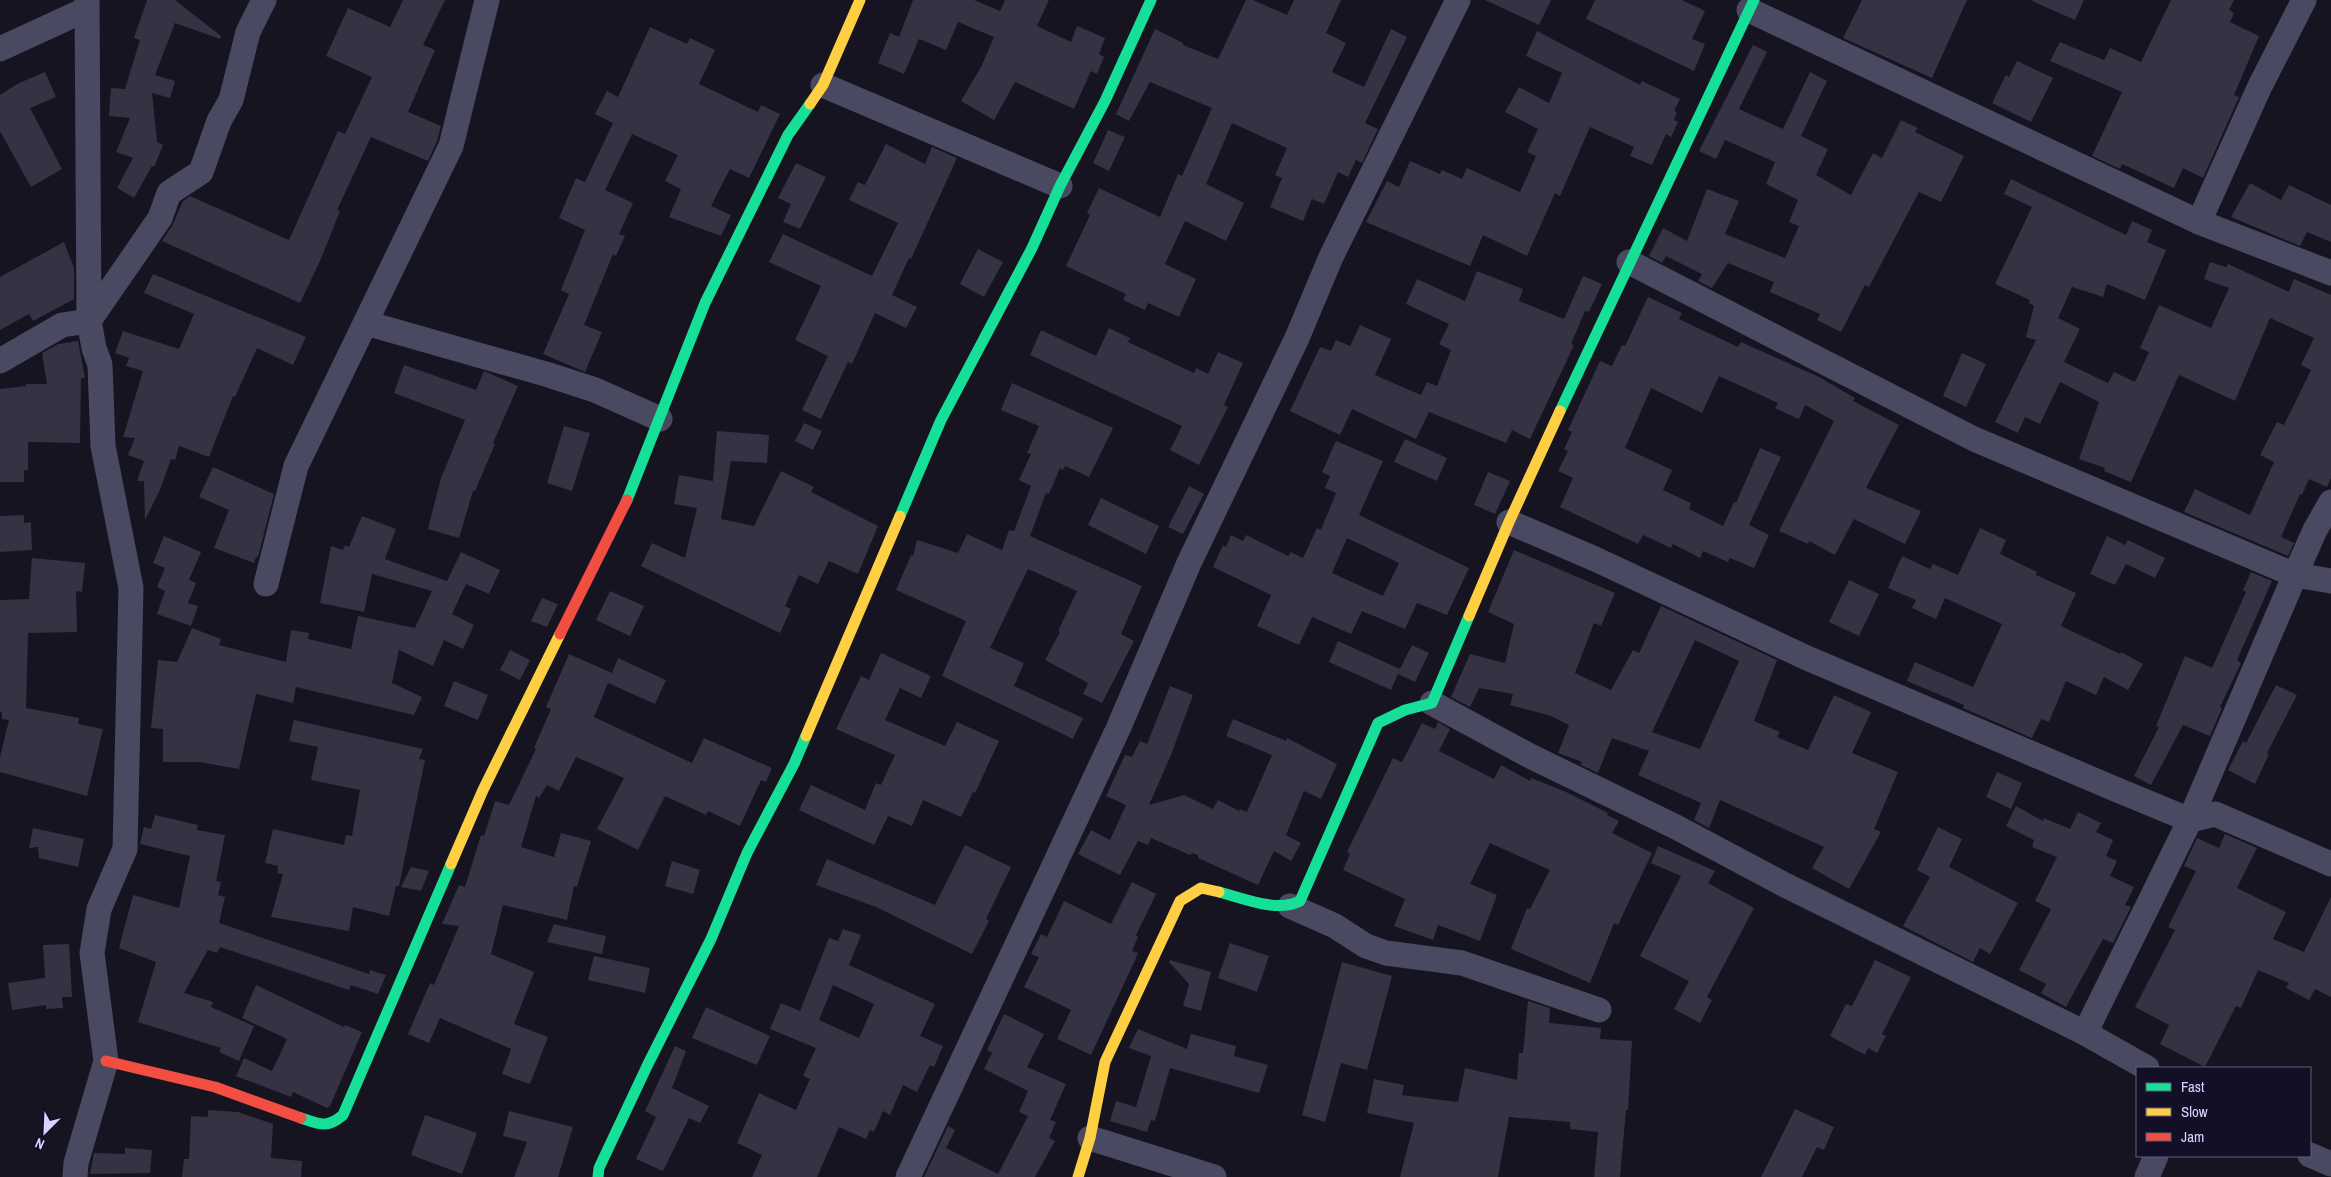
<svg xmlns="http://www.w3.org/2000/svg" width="2331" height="1177" font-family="'Archivo Narrow',sans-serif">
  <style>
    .building { fill: #343243; fill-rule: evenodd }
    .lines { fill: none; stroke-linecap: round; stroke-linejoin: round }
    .street { stroke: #4a4962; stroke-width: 25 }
    .fast { stroke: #16e098; stroke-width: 11 }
    .slow { stroke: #ffcf43; stroke-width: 11 }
    .jam { stroke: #f24e42; stroke-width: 11 }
  </style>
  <rect width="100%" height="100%" fill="#161421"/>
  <g class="building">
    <path d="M147 0H175L221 36 220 39 175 23 155 75 175 81 170 98 152 93 157 142 163 145 154 167 152 166 134 198 117 188 133 158 116 152 130 118 109 116 111 88 125 89 140 40 134 38Z"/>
    <path d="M403 0H445L423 45 435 50 408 112 441 126 437 141 428 161 371 137 337 210 340 211 320 261 300 303 162 241 172 226 183 201 190 196 289 240 338 131 345 134 372 77 326 56 348 8 390 27Z"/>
    <path d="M913 0H974L1000 11 1005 0H1049L1037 26 1071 42 1077 26 1105 38 1099 54 1104 57 1097 74 1091 71 1074 109 1015 82 994 120 961 101 981 67 994 37 958 22 946 50 919 39 904 74 878 63 890 33 899 37Z"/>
    <path d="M1246 0H1253L1287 15 1294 0H1341L1326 33 1346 43 1332 72 1364 87 1391 29 1407 37 1365 123 1378 129 1362 163 1356 160 1348 177 1338 172 1324 204 1312 199 1303 221 1270 207 1282 178 1275 175 1287 148 1232 123 1206 184 1244 203 1226 241 1185 221 1165 264 1196 279 1179 317 1148 303 1145 310 1123 300 1126 294 1066 266 1090 215 1087 213 1099 188 1160 217 1178 174 1182 176 1212 108 1150 82 1129 121 1116 114 1155 29 1183 43V45L1218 59Z"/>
    <path d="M1485 0H1551L1539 25Z"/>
    <path d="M1595 0H1682L1705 11 1692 39 1705 44 1694 71 1586 19Z"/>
    <path d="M1862 0H1967L1932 78 1843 38Z"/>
    <path d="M2030 0H2084L2075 20Z"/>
    <path d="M2171 0H2234L2229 10 2234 13 2230 22 2259 36 2234 95 2239 97 2203 178 2183 168 2174 188 2122 164 2120 169 2092 156 2122 92 2050 61 2060 42 2104 60 2110 48 2141 62Z"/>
    <path d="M650 27 687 44 690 38 715 50 699 84 758 112 761 105 780 114 749 178 730 169 711 206 731 215 721 236 669 217 681 189 665 181 678 155 632 134 605 190 633 203 619 234 625 236 616 256 613 254 584 325 602 332 585 372 543 354 569 294 561 290 585 230 559 218 576 178 585 182 613 123 595 114 607 91 618 97Z"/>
    <path d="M1537 31 1640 85 1642 81 1680 99 1674 111 1677 112 1674 120 1678 122 1671 137 1666 134 1652 165 1630 156 1634 147 1590 127 1560 196 1555 193 1527 256 1483 235 1470 266 1366 222 1387 181 1399 187 1410 161 1440 174 1442 170 1462 179 1467 168 1520 192 1536 156 1527 152 1538 129 1505 112 1519 87 1549 103 1562 73 1526 56Z"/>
    <path d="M1753 45 1767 52 1739 109 1783 129 1810 72 1827 81 1801 136 1828 149 1816 175 1851 195 1873 153 1882 158 1901 120 1918 128 1915 132 1964 156 1941 202 1919 192 1869 287 1865 285 1841 332 1817 320 1820 314 1770 292 1774 282 1728 263 1712 288 1698 281 1702 274 1666 256 1662 263 1649 256 1663 228 1687 241 1707 189 1739 201 1725 234 1785 258 1799 226 1789 222 1798 200 1766 184 1775 162 1725 140 1716 159 1699 151Z"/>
    <path d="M2017 61 2053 78 2031 122 1992 103 2006 75 2009 77Z"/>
    <path d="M45 72 56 97 30 108 62 169 31 187 0 131V95L17 84Z"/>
    <path d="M1108 130 1125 137 1109 171 1093 163Z"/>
    <path d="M886 144 925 164 932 147 957 158 911 259 909 258 892 295 917 307 906 328 875 313 852 364 848 362 821 419 802 410 828 356 795 340 821 286 769 262 783 234 872 276 898 223 849 200 858 182 865 185Z"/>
    <path d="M796 163 826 177 800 229 783 222 791 204 778 198Z"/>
    <path d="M2011 179 2126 235 2132 221 2152 230 2147 242 2166 250 2145 300 2107 284 2103 297 2072 287 2058 318 2080 329 2064 362 2108 383 2114 372 2135 382 2149 352 2140 348 2159 305 2211 328 2229 288 2204 279 2210 262 2226 267 2228 264 2289 292 2294 279 2331 295V478L2327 487 2309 479 2302 495 2300 494 2281 537 2294 543 2288 556 2184 512 2195 489 2250 515 2274 462 2260 455 2277 422 2284 425 2311 370 2301 365 2314 338 2270 318 2235 401 2179 375 2131 482 2104 471 2105 468 2079 459 2099 402 2060 382 2040 424 2025 417 2018 433 1995 422 2036 340 2026 337 2034 306 2029 303 2030 300 1995 284 2032 207 2004 194Z"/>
    <path d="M2250 183 2281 200 2289 185 2331 205V242L2307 232 2300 246 2231 217Z"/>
    <path d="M64 242 74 268V299L33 321 29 314 0 330V277Z"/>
    <path d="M978 249 1003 262 984 297 960 284Z"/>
    <path d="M1477 271 1523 289 1519 301 1564 319 1583 276 1602 284 1589 312 1585 311 1571 344 1574 345 1530 439 1512 430 1506 443 1429 412 1416 439 1352 409 1340 435 1290 411 1320 347 1331 351 1336 340 1350 346 1360 325 1391 339 1375 375 1421 395 1427 382 1437 386 1451 350 1439 344 1449 324 1406 304 1417 279 1465 301Z"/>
    <path d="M153 274 306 337 293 365 257 348 235 397 233 396 209 457 179 446 175 460 171 459 160 490 145 520 144 481H137L144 461 128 455 135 438 123 437 143 371 126 366 129 358 115 353 123 331 179 349 194 314 144 293Z"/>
    <path d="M1648 297 1682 313 1679 319 1738 347 1741 342 1819 377 1855 398 1853 401 1899 425 1866 488 1921 511 1905 544 1854 519 1835 555 1809 541 1808 544 1779 531 1834 421 1805 405 1799 419 1775 408 1778 403 1719 376 1702 413 1651 388 1625 448 1672 470 1663 490 1691 503 1689 509 1723 526 1734 502 1736 503 1760 448 1781 457 1749 525 1769 535 1754 568 1730 558 1728 562 1703 551 1700 558 1673 544 1671 548 1643 535 1638 544 1560 507 1573 478 1558 471 1568 451 1564 449 1572 432 1568 430 1600 361 1612 366 1622 345 1625 346Z"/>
    <path d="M1109 328 1130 338 1128 342 1194 373 1196 368 1208 374 1218 352 1243 363 1224 405 1228 407 1199 465 1170 450 1182 426 1030 355 1041 330 1096 356Z"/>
    <path d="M78 341 85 378H81L80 443 28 442V470H24V482H0V389L26 386V384H47L42 353 58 344Z"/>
    <path d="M1962 353 1986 364 1966 407 1943 396Z"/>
    <path d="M404 365 476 390 484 371 518 386 493 443 495 444 475 491H473L459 538 428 529 441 478 465 420 394 393Z"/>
    <path d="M1012 383 1113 428 1089 477 1065 466 1063 470 1060 468 1049 494 1046 493 1030 536 1142 586 1121 634 1134 641 1102 703 1083 694 1088 683 1045 660 1060 632 1058 631 1077 591 1028 569 990 648 1024 663 1014 686 1083 718 1073 739 942 676 966 621 896 590 911 555 913 556 917 540 958 553 967 534 1002 550 1009 530 1014 531 1031 486 1019 480 1031 454 1027 453 1039 426 1001 410Z"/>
    <path d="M804 423 822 431 813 450 795 441Z"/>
    <path d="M564 426 590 433 572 491 547 483Z"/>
    <path d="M717 431 769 435 767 463 731 461 721 519 754 526 781 471 814 487 811 492 878 526 858 574 829 561 818 584 799 575 785 606 791 609 780 633 641 566 652 543 685 558 697 508 674 504 679 475 713 481Z"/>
    <path d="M1405 439 1447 458 1437 481 1394 462Z"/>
    <path d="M1336 441 1383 461 1359 515 1469 568 1447 615 1417 603 1405 629 1362 611 1351 634 1312 617 1299 645 1257 626 1271 595 1213 567 1223 545 1226 547 1231 535 1243 541 1246 535 1288 556 1291 552 1303 558 1317 528 1321 530 1336 493 1325 488 1330 476 1322 472ZM1347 538 1399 563 1383 596 1332 573Z"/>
    <path d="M213 467 274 494 258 557H256L254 563 214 548 229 510 199 497Z"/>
    <path d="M1488 472 1510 481 1495 514 1474 505Z"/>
    <path d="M1189 486 1204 494 1183 534 1168 527Z"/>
    <path d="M1101 498 1159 526 1146 554 1088 525Z"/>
    <path d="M24 515V523L31 522 32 550 0 552V516Z"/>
    <path d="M362 516 396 529 385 559 447 581 461 552 500 570 489 594 466 584 452 614 474 625 463 649 444 640 433 666 399 650 392 683 422 697 414 715 296 687 293 703 256 694 239 769 199 762H163V729L151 728 158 660 177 662 192 628 221 639 219 645 286 662 291 630 309 633 308 639 351 649 358 616 415 628 432 591 372 574 364 612 320 603 331 546 343 550 345 545 349 547Z"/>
    <path d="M1980 528 2006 540 2000 554 2037 572 2036 575 2076 593 2061 626 2120 654 2121 652 2143 664 2128 690 2104 677 2096 695 2066 681 2049 722 2041 719 2032 738 1963 708 1964 705 1907 681 1915 662 1973 687 2002 624 1945 598 1936 619 1912 608 1916 600 1888 588 1902 556 1930 569 1933 564 1958 575Z"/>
    <path d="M164 536 201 552 189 580 196 583 188 603 198 606 191 626 157 614 165 591 157 587 165 568 153 563Z"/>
    <path d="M2107 536 2125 545 2128 540 2165 558 2155 578 2126 564 2115 585 2090 574Z"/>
    <path d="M1514 550 1615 593 1601 626 1594 623 1575 673 1611 690 1633 650 1639 653 1661 606 1777 660 1754 721 1780 732 1777 737 1808 750 1834 695 1871 712 1852 753 1898 772 1874 829 1881 832 1849 889 1812 868 1824 847 1720 800 1709 828 1694 820 1701 803 1638 775 1649 751 1612 738 1598 773 1581 765 1582 762 1558 753 1569 725 1551 716 1510 705 1513 694 1479 688 1470 707 1451 697 1470 654 1505 663 1514 624 1488 612ZM1695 640 1739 661 1700 749 1652 732Z"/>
    <path d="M32 558 85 563 82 592 76 591 77 632 28 633 26 708 79 718 78 724 103 729 87 796 0 772V757L9 720 2 719V712H0V600L29 599Z"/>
    <path d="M2251 572 2272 581 2237 660 2241 663 2220 707 2222 708 2210 736 2183 725 2151 785 2134 776 2159 727 2156 726 2185 656 2212 668 2246 592 2243 590Z"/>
    <path d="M1849 580 1879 594 1859 636 1829 622Z"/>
    <path d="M610 591 644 606 630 636 596 620Z"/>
    <path d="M542 598 558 604 547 627 531 621Z"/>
    <path d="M1338 641 1400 669 1412 645 1429 653 1415 682 1398 674 1391 690 1329 662Z"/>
    <path d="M510 650 530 660 520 680 500 670Z"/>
    <path d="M881 653 931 676 921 698 900 688 885 720 945 746 957 722 999 741 975 793 973 792 961 817 923 800 912 826 888 816 874 845 799 810 811 785 865 810 876 783 881 785 895 755 836 729 861 676 869 680Z"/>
    <path d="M569 654 612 673 618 658 666 680 655 704 608 683 594 717 692 763 704 738 772 768 766 782 761 780 740 826 708 811 706 815 665 796 638 850 597 829 624 778 576 757 559 791 547 785 539 798 536 796 521 847 554 857 561 833 591 841 577 887 574 886 567 920 503 905 491 954 534 972 514 1024 548 1037 530 1084 502 1074 511 1049 440 1018 429 1043 408 1034 430 983 434 985 459 926 442 924 459 885 465 887 481 835 484 836 495 801 509 805 536 749 534 748 551 709 546 707Z"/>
    <path d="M454 681 488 695 478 720 444 706Z"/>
    <path d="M2276 685 2297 695 2267 753 2269 754 2255 784 2228 770 2243 741 2246 743Z"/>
    <path d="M1170 686 1193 695 1171 755 1149 805 1184 795 1213 809 1218 800 1239 811 1240 809 1247 812 1272 755 1226 736 1233 719 1286 741 1287 738 1337 764 1321 799 1304 791 1286 835 1301 843 1291 861 1274 851 1258 885 1198 858V855L1192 853 1190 855 1151 838 1148 845 1138 841 1120 875 1078 854 1091 830 1110 840 1126 805 1106 796 1125 755 1132 757 1140 741 1147 744Z"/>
    <path d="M294 720 423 749 419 759 425 760 399 886H396L389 916 353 907 349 931 271 917 283 874 277 873 278 866 265 863 273 829 344 845 346 835 352 836 360 790 311 780 318 747 289 741Z"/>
    <path d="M1438 722 1450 729 1439 751 1494 779 1501 765 1530 781 1531 778 1566 792 1608 813 1607 815 1619 821 1612 833 1652 853 1618 925 1614 923 1590 983 1511 949 1527 908 1530 909 1550 870 1490 843 1470 884 1497 895 1480 941 1438 925 1433 940 1394 926 1405 899 1343 870 1350 854 1347 852 1393 758 1402 762 1422 723 1435 729Z"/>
    <path d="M1997 772 2022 783 2011 809 1986 797Z"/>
    <path d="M2016 806 2043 821 2044 818 2070 829 2078 812 2101 823 2096 832 2113 840 2106 856 2117 861 2110 876 2134 887 2125 905 2131 907 2113 943 2103 939 2066 1007 2041 993 2046 984 2019 970 2051 909 2035 901 2057 857 2032 847 2034 840 2006 826Z"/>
    <path d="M155 815 198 825 197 830 225 835 216 881 221 882 218 895 225 897 219 923 369 974 370 970 386 975 378 994 351 985 349 990 220 947 217 953 208 950 184 993 213 1002 211 1007 254 1026 239 1061 219 1052 221 1048 138 1022 156 962 119 948 133 895 179 908 190 856 140 844 144 827 151 829Z"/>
    <path d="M1938 827 1962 839 1949 867 2018 903 1990 954 1980 948 1973 962 1903 926 1930 877 1917 870Z"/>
    <path d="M33 828 84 839 78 867 39 858 38 847 29 848Z"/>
    <path d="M2225 834 2257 848 2237 888 2286 912 2273 939 2304 952 2331 897V997L2315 989 2309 1000 2286 988 2289 983 2258 970 2241 1008 2236 1006 2205 1067 2160 1044 2169 1025 2135 1007 2175 930 2168 927 2196 871 2184 866 2197 838 2219 848Z"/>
    <path d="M965 845 1011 867 986 919 989 921 972 954 876 907 816 885 827 859 935 905Z"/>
    <path d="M1658 846 1715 871 1708 883 1754 908 1707 997 1712 1000 1700 1023 1674 1009 1689 981 1640 956 1681 876 1651 863Z"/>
    <path d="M672 861 700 870 693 894 665 886Z"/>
    <path d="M411 867 429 871 421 891 401 887Z"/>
    <path d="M1132 882 1156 894 1136 935 1138 937 1132 951 1138 953 1136 958 1091 1055 1057 1039 1071 1010 1024 987 1039 957 1031 954 1041 934 1047 937 1064 901 1111 924Z"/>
    <path d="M554 924 606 936 602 954 547 942Z"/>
    <path d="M843 929 861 935 849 965 935 1004 920 1036 943 1046 934 1067 930 1065 917 1092 903 1085 890 1115 883 1111 874 1132 870 1130 866 1139 839 1127 817 1177H752L762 1155 737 1143 759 1093 796 1110 810 1079 803 1076 816 1048 770 1029 781 1003 800 1011 829 938 838 941ZM833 985 874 1004 859 1038 819 1020Z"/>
    <path d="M1230 943 1269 956 1257 992 1218 978Z"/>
    <path d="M69 944 72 997H62L63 1008 46 1009V1005L12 1010 8 983 45 978 43 945Z"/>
    <path d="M594 956 650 968 645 993 588 980Z"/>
    <path d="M1170 960 1211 972 1201 1011 1183 1006 1189 984 1169 962Z"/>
    <path d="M1875 960 1911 977 1882 1034 1886 1036 1877 1053 1868 1048 1865 1055 1830 1036 1846 1004 1852 1006Z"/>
    <path d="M1342 962 1392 976 1367 1070 1341 1063 1325 1122 1302 1115Z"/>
    <path d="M256 985 344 1027 345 1025 362 1032 330 1106 327 1108 293 1092 291 1097 236 1076 244 1058 272 1071 287 1039 242 1018Z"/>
    <path d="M1528 1001 1550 1008 1549 1023 1601 1028 1600 1039 1632 1041 1628 1110H1626L1620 1177H1594L1598 1132 1570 1129V1122L1509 1117 1498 1177H1400L1414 1123 1367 1113 1374 1079 1404 1085 1402 1095 1458 1102 1465 1068 1517 1080 1519 1053H1523Z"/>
    <path d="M706 1007 770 1036 757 1065 692 1038Z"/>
    <path d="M1004 1014 1044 1034 1027 1067 1066 1084 1050 1120 1056 1122 1049 1138 1055 1141 1035 1177H924L948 1126 955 1130 946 1148 998 1174 1028 1116 1019 1112 1028 1091 984 1069 992 1053 987 1050Z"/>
    <path d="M1138 1029 1187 1049 1191 1034 1236 1046 1234 1056 1268 1065 1259 1093 1170 1068 1155 1121 1151 1120 1147 1132 1110 1121 1116 1101 1136 1107 1151 1056 1129 1048Z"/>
    <path d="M675 1046 686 1051 672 1088 709 1106 700 1123 689 1118 663 1171 636 1159 656 1117 645 1111Z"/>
    <path d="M1795 1109 1834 1127 1824 1150 1817 1147 1802 1177H1761Z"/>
    <path d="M208 1110 238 1112 273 1124 271 1158 302 1161 301 1177H182L184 1159H189L191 1116 208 1117Z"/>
    <path d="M509 1111 573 1127 558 1177H514L527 1142 503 1136Z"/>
    <path d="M425 1115 477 1133 462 1174 411 1155Z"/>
    <path d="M125 1148 152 1150 150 1173 90 1174 94 1153 125 1154Z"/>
  </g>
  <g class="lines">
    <g class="street">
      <path d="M1749 10 2199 222 2331 273"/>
      <path d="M0 49 87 9"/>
      <path d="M823 85 1060 186"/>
      <path d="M2199 222 2260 86 2304 0"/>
      <path d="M1629 262 1974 439 2295 575 2331 581"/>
      <path d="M366 323 549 375 595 390 660 419"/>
      <path d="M0 361 62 325 89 321 160 218 169 193 201 172 219 121 231 100 248 32 264 0"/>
      <path d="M1509 522 1595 559 1807 658 2115 789 2190 820 2215 814 2331 864"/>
      <path d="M266 584 296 466 451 146 487 0"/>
      <path d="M1432 703 1530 756 1676 827 1785 885 2085 1033 2147 1068"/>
      <path d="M1290 906 1335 926 1366 946 1386 953 1462 963 1599 1010"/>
      <path d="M2085 1033 2190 820 2295 575 2315 530 2331 502"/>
      <path d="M1090 1138 1214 1177"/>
      <path d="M2310 1155 2331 1164"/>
      <path d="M75 1177 76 1163 106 1061 92 953 99 909 125 849 131 588 103 446 100 365 94 348 89 321 87 0"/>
      <path d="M908 1177 1118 729 1189 563 1297 338 1331 257 1458 0"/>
      <path d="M2147 1177 2156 1156"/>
    </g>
    <g class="fast">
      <path d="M1560 411 1754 0"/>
      <path d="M627 500 705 303 788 135 810 104"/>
      <path d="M900 516 941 420 1032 248 1060 186 1105 101 1151 0"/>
      <path d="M1219 892C1243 898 1277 913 1300 901L1378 723 1405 710 1432 703 1469 616"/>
      <path d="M301 1118C319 1124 327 1129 343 1115L451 864"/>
      <path d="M598 1177 599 1168 648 1064 711 939 747 853 794 764 806 736"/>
    </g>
    <g class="slow">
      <path d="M810 104 823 85 860 0"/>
      <path d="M1469 616 1509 522 1560 411"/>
      <path d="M806 736 900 516"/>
      <path d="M451 864 483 790 560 634"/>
      <path d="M1078 1177 1090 1138 1105 1062 1180 901 1201 888 1219 892"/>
    </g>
    <g class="jam">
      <path d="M560 634 627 500"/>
      <path d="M106 1061 215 1087 301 1118"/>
    </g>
  </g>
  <rect x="2136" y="1067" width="175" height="90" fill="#130f26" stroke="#625e7d"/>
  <rect x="2146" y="1083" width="25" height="8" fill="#16e098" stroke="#625e7d"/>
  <text x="2181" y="1092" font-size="15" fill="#d9d4ff">Fast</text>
  <rect x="2146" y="1108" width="25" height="8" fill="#ffcf43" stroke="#625e7d"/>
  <text x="2181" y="1117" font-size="15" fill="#d9d4ff">Slow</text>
  <rect x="2146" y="1133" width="25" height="8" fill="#f24e42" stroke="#625e7d"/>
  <text x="2181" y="1142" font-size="15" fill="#d9d4ff">Jam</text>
  <g transform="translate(45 1132) rotate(204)" stroke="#130f26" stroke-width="4" paint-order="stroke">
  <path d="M0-4L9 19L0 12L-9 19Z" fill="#d9d4ff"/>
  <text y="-8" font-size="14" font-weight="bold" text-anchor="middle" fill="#d9d4ff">N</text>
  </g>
</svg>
